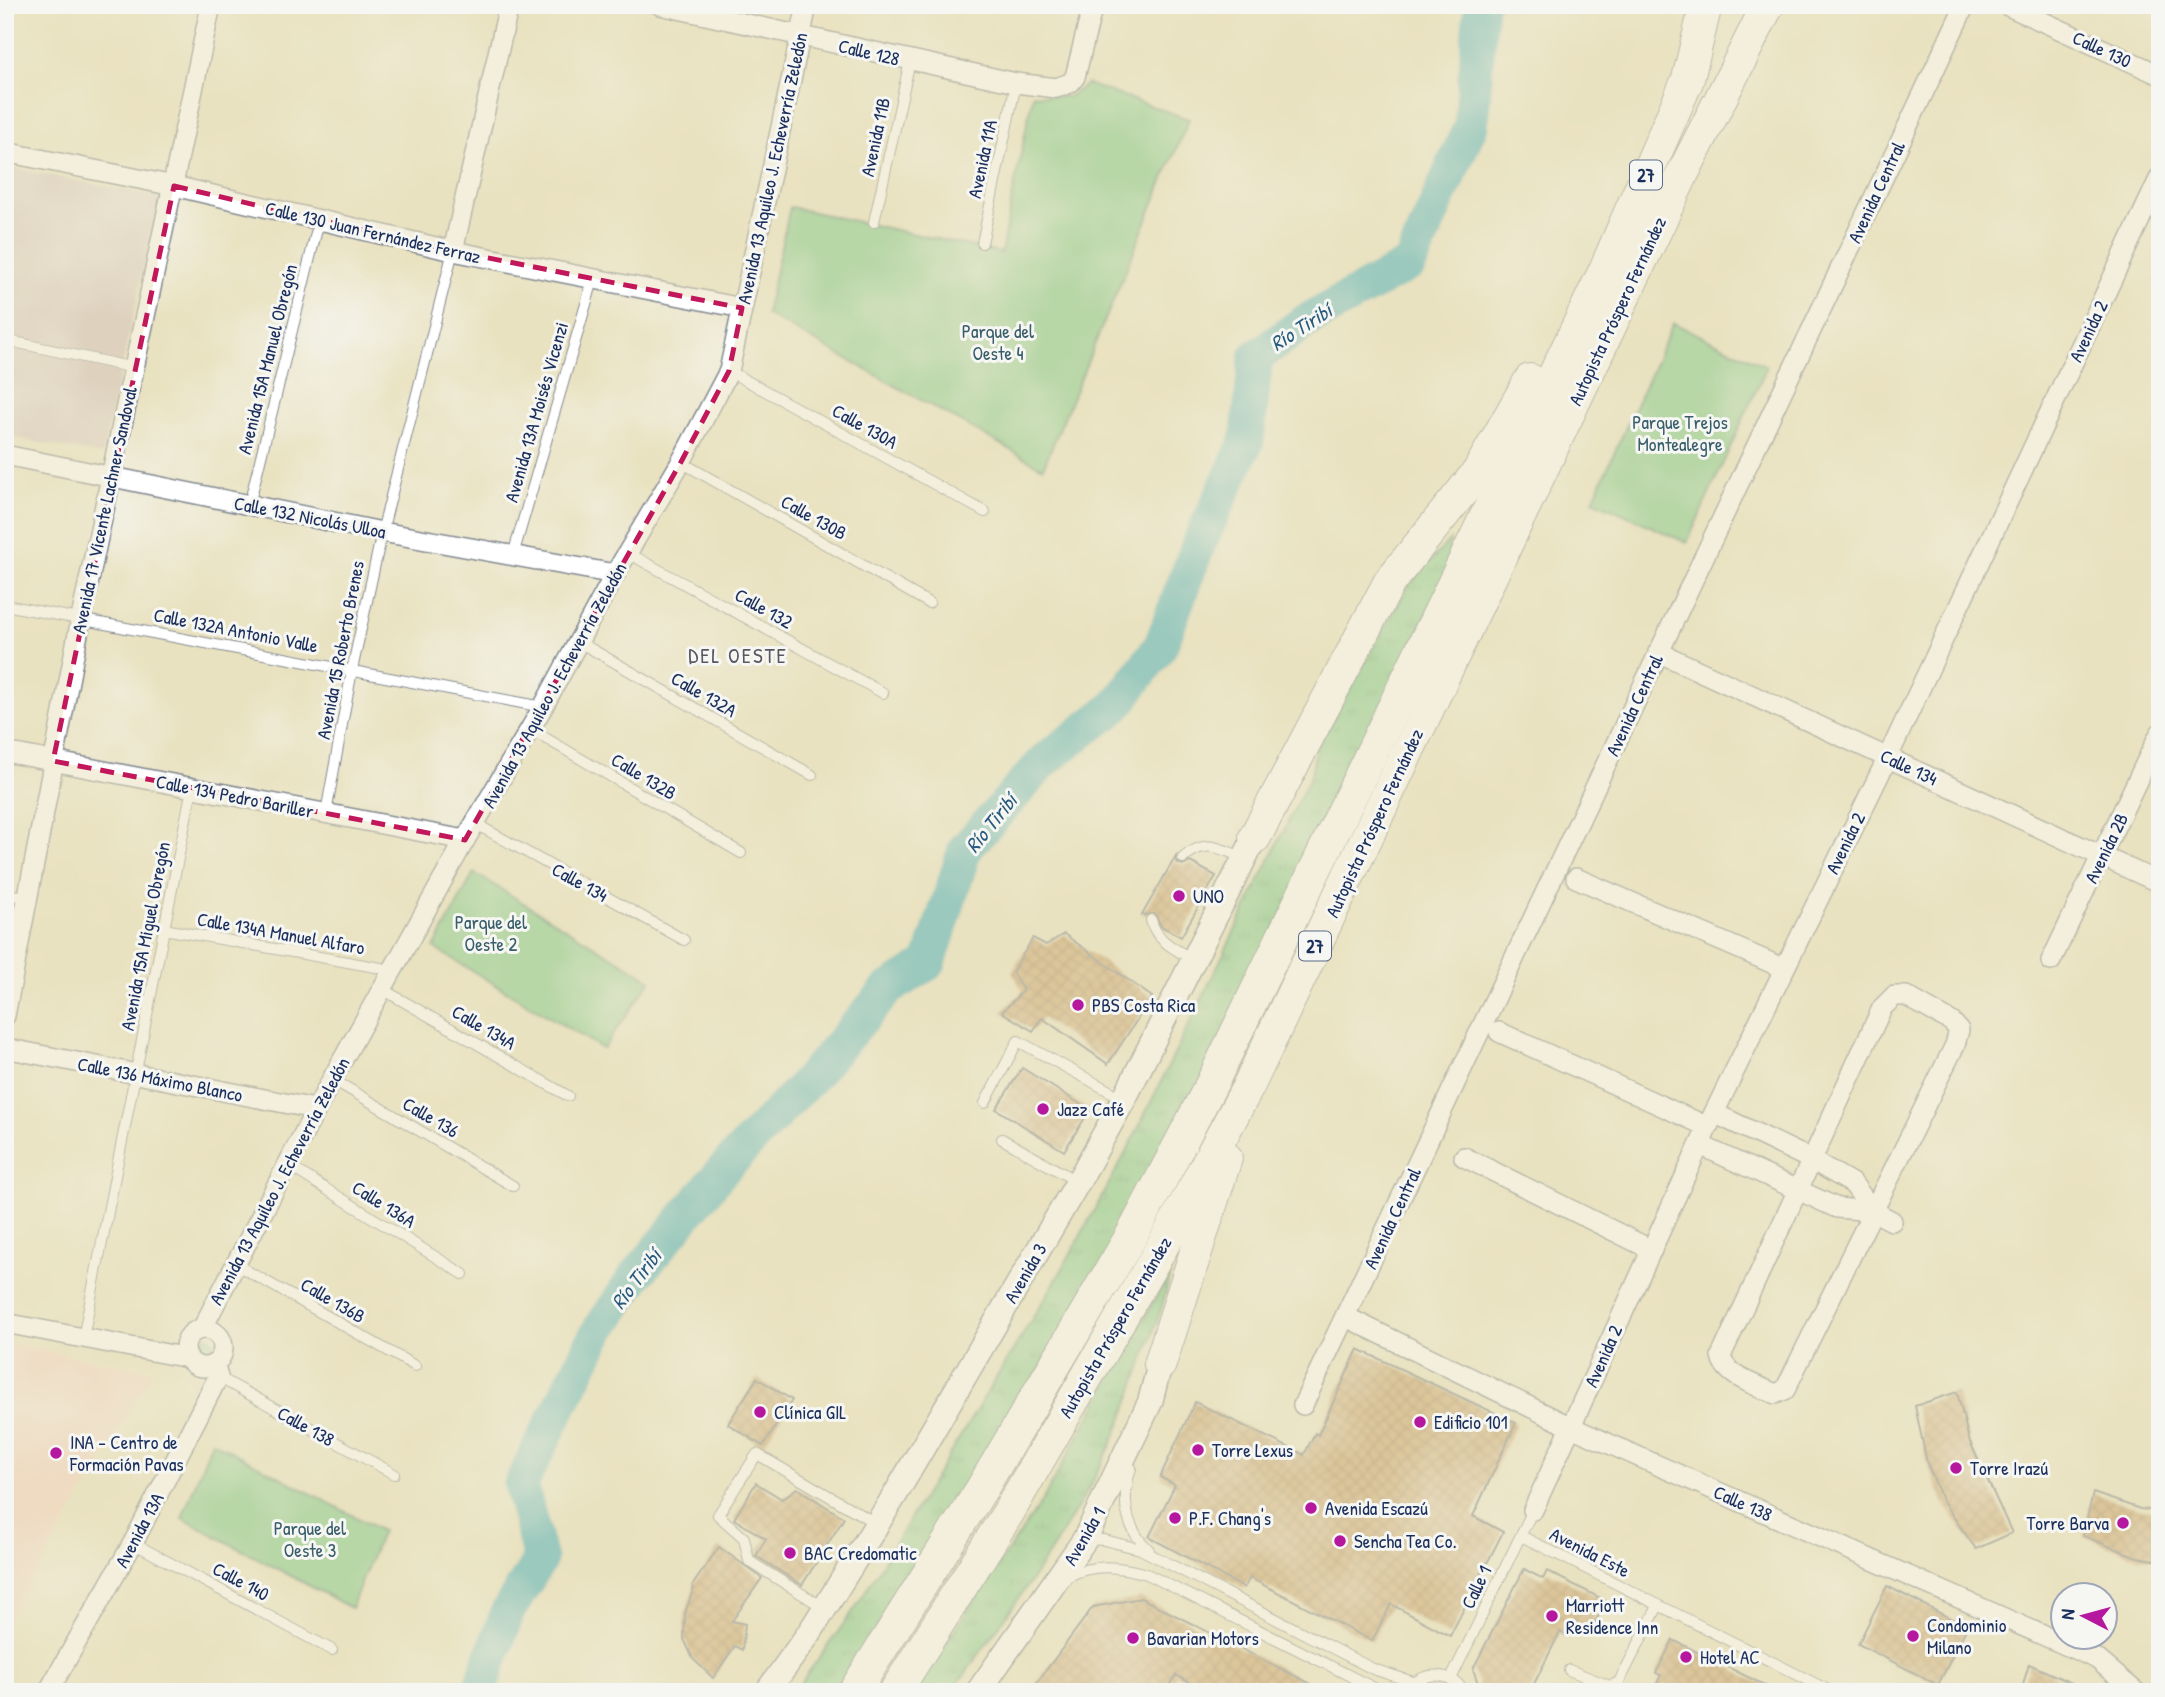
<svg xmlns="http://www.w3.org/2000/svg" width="2165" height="1697" font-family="'Patrick Hand',sans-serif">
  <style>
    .built { fill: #f6d1c5 }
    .industrial { fill: #d1bfbf }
    .grass { fill: url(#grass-tufts); stroke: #4b7c74; stroke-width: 2 }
    .green { fill: #7bc989; stroke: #4b7c74; stroke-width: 2 }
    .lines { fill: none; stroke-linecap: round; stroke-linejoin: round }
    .river { stroke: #3dabbb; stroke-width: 35 }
    .building { fill: url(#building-cross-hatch) }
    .service-casing { stroke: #82888f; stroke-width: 12 }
    .minor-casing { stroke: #82888f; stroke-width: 22 }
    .tertiary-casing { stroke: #82888f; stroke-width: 27 }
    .trunk-casing { stroke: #82888f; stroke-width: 34 }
    .service { stroke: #fff; stroke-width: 10 }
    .minor { stroke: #fff; stroke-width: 19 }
    .tertiary { stroke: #fff; stroke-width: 24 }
    .trunk { stroke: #fff; stroke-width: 32 }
    .marked { fill: none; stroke: #c2185b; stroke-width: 5; stroke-dasharray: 14 9; stroke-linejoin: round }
    .poi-dot { fill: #b5179e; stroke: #f6f6f2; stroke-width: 2.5 }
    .labels { text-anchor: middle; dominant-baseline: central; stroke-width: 6; stroke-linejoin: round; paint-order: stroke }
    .shield { fill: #f6f6f2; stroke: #5d6b8a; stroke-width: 2 }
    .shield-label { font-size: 18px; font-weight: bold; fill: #1b2f5e }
    .street-label { font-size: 19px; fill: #1b2f5e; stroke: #f6f6f2 }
    .park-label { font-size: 19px; fill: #385d6b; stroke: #f6f6f2 }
    .poi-label { font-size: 19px; fill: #1b2f5e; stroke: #f6f6f2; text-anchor: start }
    .water-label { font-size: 21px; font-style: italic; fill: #275a7f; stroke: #f6f6f2 }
    .neighbourhood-label { font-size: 21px; letter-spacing: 2px; fill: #595762; stroke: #f6f6f2 }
  </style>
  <defs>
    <pattern id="grass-tufts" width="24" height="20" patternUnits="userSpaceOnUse" patternTransform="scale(1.75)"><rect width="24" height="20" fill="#7bc989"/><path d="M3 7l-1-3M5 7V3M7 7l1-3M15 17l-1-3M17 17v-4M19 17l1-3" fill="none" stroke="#64a473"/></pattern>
    <pattern id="building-cross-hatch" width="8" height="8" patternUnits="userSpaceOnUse" patternTransform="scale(1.75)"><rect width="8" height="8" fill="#cca26a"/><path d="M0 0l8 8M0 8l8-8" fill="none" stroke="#a5845a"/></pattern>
  </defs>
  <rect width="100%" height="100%" fill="#f6f6f2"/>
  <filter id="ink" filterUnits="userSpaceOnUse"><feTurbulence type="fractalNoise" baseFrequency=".0143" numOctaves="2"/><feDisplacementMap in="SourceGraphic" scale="14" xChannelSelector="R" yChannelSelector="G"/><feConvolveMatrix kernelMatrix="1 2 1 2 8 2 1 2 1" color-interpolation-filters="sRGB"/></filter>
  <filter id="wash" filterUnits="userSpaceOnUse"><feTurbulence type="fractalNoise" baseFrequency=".00686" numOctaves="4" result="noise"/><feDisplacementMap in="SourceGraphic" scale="28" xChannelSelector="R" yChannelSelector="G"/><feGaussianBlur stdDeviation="1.57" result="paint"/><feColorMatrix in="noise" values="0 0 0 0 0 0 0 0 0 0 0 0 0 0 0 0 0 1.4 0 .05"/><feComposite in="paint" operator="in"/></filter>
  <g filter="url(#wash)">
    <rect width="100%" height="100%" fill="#e9e2c0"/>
    <path class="built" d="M5 1343 153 1372 5 1627Z"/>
    <path class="industrial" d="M5 167 160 197 102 455 5 436Z"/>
    <g class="grass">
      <path d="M1450 540 1447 573 1159 1167 938 1541 835 1692H794L856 1607 1059 1275 1128 1149 1311 775 1316 748 1410 583Z"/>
      <path d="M1170 1272C1165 1303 1154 1330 1144 1359 1136 1381 1129 1403 1120 1425 1079 1520 1012 1608 952 1692H912L1042 1501Z"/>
    </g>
    <g class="green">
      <path d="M1087 84 1189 119 1043 468 766 314 790 207 1001 253 1033 94 1068 97Z"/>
      <path d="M1673 323 1767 366 1687 543 1593 500Z"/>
      <path d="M474 873 651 980 603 1049 434 948Z"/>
      <circle cx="204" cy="1347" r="11"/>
      <path d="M212 1441 382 1531 351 1608 182 1518Z"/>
    </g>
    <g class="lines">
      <path class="river" d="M479 1692 508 1611 540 1559 521 1484 597 1333 635 1277 722 1171 808 1081 888 989 929 963 965 849 1046 759 1116 706 1161 645 1199 543 1247 441 1256 357 1306 321 1410 264 1471 125 1481 5"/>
    </g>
    <g id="blocks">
      <g class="building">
        <path d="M1177 854 1176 860 1179 864 1185 865 1190 862 1216 876 1181 937 1161 926 1155 914 1142 915Z"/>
        <path d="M1064 934 1152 997 1108 1064 1042 1018 1033 1031 1002 1012 1023 991 1012 972 1033 938 1046 945Z"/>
        <path d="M1022 1068 1090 1110 1064 1151 996 1109Z"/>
        <path d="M1358 1349 1516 1423 1473 1516 1503 1532 1450 1636 1391 1604 1372 1641 1250 1578 1244 1588 1149 1537 1175 1485 1160 1477 1195 1402 1304 1455 1315 1433 1318 1435Z"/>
        <path d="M757 1378 792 1400 763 1446 728 1424Z"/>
        <path d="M1957 1392 1969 1440 2012 1533 1976 1549 1943 1502 1927 1463 1915 1406Z"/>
        <path d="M756 1483 782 1499 797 1488 844 1518 802 1585 756 1556 766 1539 734 1519Z"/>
        <path d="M2093 1493 2140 1509 2160 1511V1561L2137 1557 2083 1536Z"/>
        <path d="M719 1547 762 1578 732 1621 745 1624 742 1650 735 1646 713 1678 693 1659 684 1639 685 1613 694 1588 692 1586Z"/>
        <path d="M1524 1569 1543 1579 1547 1571 1606 1601 1591 1631 1574 1622 1567 1636 1560 1632 1530 1692H1481L1473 1669Z"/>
        <path d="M1887 1586 1967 1627 1938 1685 1858 1644Z"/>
        <path d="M1141 1598 1327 1692H1206L1176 1675 1167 1691 1163 1692H1030L1093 1607Z"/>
        <path d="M1673 1640 1778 1692H1653L1661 1675 1656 1673Z"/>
        <path d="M2029 1664 2092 1692H2021Z"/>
      </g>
    </g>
  </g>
  <g filter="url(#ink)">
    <use href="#blocks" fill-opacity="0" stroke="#82888f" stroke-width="2"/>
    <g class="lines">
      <defs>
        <g id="service">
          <path d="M874 222 910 61"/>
          <path d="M982 243 1016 83"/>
          <path d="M5 340 134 368"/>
          <path d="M729 371 985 512"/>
          <path d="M681 462 929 603"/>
          <path d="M249 505 319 221"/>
          <path d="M628 553 883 693"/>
          <path d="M513 555 593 280"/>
          <path d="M5 605 543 707"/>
          <path d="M579 642 812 775"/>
          <path d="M530 729 741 853"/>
          <path d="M326 813 352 670 382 532 453 251"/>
          <path d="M476 824 684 940"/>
          <path d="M1183 858C1206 838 1219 848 1244 858"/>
          <path d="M5 894 27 897"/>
          <path d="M1151 920C1156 941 1175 949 1192 959"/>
          <path d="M164 929 392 970"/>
          <path d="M382 989 568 1096"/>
          <path d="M332 1079 513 1186"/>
          <path d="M985 1103 1018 1041 1124 1099"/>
          <path d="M1002 1139 1078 1182"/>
          <path d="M286 1164 463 1274"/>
          <path d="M235 1264 415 1366"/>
          <path d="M83 1338 192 788"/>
          <path d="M218 1377 394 1474"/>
          <path d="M1131 1468C1121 1499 1124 1527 1149 1550"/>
          <path d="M1521 1536 1832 1692"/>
          <path d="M1086 1539 1104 1540 1140 1549 1373 1669 1413 1682"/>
          <path d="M133 1543 332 1650"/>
          <path d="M1066 1577C1094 1563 1118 1566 1147 1574L1382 1692"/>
          <path d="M823 1607 749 1561 744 1538 718 1515 757 1454 877 1524"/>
          <path d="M1569 1670 1610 1686 1619 1682 1658 1606"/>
          <path d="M1451 1679 1533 1510"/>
          <path d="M1405 1692C1422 1670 1449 1670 1465 1692"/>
        </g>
        <g id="minor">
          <path d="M660 5 1016 83 1056 88 1070 83 1075 77 1093 5"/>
          <path d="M2006 5 2160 75"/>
          <path d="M5 152 174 186 453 251 742 308"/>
          <path d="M453 251 509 5"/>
          <path d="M5 455 382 532 615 574"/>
          <path d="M1658 652 2160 883"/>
          <path d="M5 752 465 840"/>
          <path d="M1576 878 1783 968"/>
          <path d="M2051 961 2160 733"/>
          <path d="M1894 996H1906L1952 1022 1959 1030 1955 1045 1785 1390 1775 1394C1757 1385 1725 1377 1721 1356L1882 1008Z"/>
          <path d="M5 1016 81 618 211 5"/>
          <path d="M1499 1032 1708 1127"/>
          <path d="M5 1048 315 1109"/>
          <path d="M1714 1113 1812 1160 1853 1184 1873 1211"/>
          <path d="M1700 1145 1837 1208 1873 1211 1892 1221"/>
          <path d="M1464 1157 1652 1250"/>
          <path d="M1346 1317 1571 1427 2097 1659 2136 1692"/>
          <path d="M5 1323 188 1358"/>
          <path d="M202 1329 332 1079 465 840 543 707 615 574 681 462 729 371 807 5"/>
          <circle cx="204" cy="1348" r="19"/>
          <path d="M1303 1405 1965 5"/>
          <path d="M1533 1510 1714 1113 1888 757 2160 177"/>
          <path d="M48 1692 133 1543 218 1377 214 1364"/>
        </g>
        <g id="tertiary">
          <path d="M767 1692 810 1632 895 1495 1078 1182 1124 1099 1255 837"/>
          <path d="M978 1692 1085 1539 1150 1402 1160 1364"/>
        </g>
        <g id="trunk">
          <path d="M1255 837 1390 581 1478 472 1530 380"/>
          <path d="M1160 1364 1226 1158"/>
          <path d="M854 1692 981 1490 1133 1233 1211 1085 1604 272 1688 79 1706 5"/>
          <path d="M895 1692 1008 1513 1162 1247 1248 1087 1683 173 1768 5"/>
        </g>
      </defs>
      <use href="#service" class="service-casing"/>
      <use href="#minor" class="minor-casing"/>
      <use href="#tertiary" class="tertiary-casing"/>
      <use href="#trunk" class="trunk-casing"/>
      <use href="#service" class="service"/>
      <use href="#minor" class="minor"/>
      <use href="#tertiary" class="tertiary"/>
      <use href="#trunk" class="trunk"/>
    </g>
  </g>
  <path d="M0 0H2165V1697H0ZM174 186 453 251 742 308 729 371 681 462 465 840 53 761Z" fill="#e9e2c0" fill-opacity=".55" fill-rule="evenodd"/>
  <path class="marked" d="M174 186 453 251 742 308 729 371 681 462 465 840 53 761Z"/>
  <g class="poi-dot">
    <circle cx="1179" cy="896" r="7"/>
    <circle cx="1078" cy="1005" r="7"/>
    <circle cx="1043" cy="1109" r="7"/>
    <circle cx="760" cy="1412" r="7"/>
    <circle cx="1420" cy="1422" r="7"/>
    <circle cx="1198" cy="1450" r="7"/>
    <circle cx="56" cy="1453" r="7"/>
    <circle cx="1956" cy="1468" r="7"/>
    <circle cx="1311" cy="1508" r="7"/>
    <circle cx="1175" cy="1518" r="7"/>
    <circle cx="2123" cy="1523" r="7"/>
    <circle cx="1340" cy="1541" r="7"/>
    <circle cx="790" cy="1553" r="7"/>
    <circle cx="1552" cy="1616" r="7"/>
    <circle cx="1913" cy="1636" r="7"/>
    <circle cx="1133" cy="1638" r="7"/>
    <circle cx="1686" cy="1657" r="7"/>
  </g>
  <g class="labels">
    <g class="shield">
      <rect x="1630" y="160.5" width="32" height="29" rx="5"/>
      <rect x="1299" y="931.5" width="32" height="29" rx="5"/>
    </g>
    <g class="shield-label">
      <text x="1646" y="175">27</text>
      <text x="1315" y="946">27</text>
    </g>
    <g class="street-label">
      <text transform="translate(2102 49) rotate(25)">Calle 130</text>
      <text transform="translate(869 52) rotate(13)">Calle 128</text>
      <text transform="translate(875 137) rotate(-78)">Avenida 11B</text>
      <text transform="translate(982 159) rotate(-78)">Avenida 11A</text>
      <text transform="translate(772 168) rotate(-78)">Avenida 13 Aquileo J. Echeverría Zeledón</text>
      <text transform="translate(1876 192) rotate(-65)">Avenida Central</text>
      <text transform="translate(373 232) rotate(13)">Calle 130 Juan Fernández Ferraz</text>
      <text transform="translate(1617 311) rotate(-65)">Autopista Próspero Fernández</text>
      <text transform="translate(2088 331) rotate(-65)">Avenida 2</text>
      <text transform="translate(267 359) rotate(-76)">Avenida 15A Manuel Obregón</text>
      <text transform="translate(536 412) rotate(-74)">Avenida 13A Moisés Vicenzi</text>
      <text transform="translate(865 426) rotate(29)">Calle 130A</text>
      <text transform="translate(104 510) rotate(-78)">Avenida 17 Vicente Lachner Sandoval</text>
      <text transform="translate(310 517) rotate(11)">Calle 132 Nicolás Ulloa</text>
      <text transform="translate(814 517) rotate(29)">Calle 130B</text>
      <text transform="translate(764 608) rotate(29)">Calle 132</text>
      <text transform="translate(236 630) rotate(11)">Calle 132A Antonio Valle</text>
      <text transform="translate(340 650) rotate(-79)">Avenida 15 Roberto Brenes</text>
      <text transform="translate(554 685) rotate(-61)">Avenida 13 Aquileo J. Echeverría Zeledón</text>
      <text transform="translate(704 694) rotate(30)">Calle 132A</text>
      <text transform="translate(1634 705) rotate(-65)">Avenida Central</text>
      <text transform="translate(1909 767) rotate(25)">Calle 134</text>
      <text transform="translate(644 776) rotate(31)">Calle 132B</text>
      <text transform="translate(235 796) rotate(11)">Calle 134 Pedro Bariller</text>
      <text transform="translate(1374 823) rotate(-65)">Autopista Próspero Fernández</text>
      <text transform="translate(1845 843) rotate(-64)">Avenida 2</text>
      <text transform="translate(2106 848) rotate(-64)">Avenida 2B</text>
      <text transform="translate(580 882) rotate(29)">Calle 134</text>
      <text transform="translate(281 933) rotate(10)">Calle 134A Manuel Alfaro</text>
      <text transform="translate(145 936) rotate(-79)">Avenida 15A Miguel Obregón</text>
      <text transform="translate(484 1027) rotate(30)">Calle 134A</text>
      <text transform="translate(160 1079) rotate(11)">Calle 136 Máximo Blanco</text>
      <text transform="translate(431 1117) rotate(30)">Calle 136</text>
      <text transform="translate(279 1181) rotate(-62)">Avenida 13 Aquileo J. Echeverría Zeledón</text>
      <text transform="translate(384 1204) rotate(32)">Calle 136A</text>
      <text transform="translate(1392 1218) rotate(-65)">Avenida Central</text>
      <text transform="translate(1025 1273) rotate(-60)">Avenida 3</text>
      <text transform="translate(333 1300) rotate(30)">Calle 136B</text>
      <text transform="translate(1115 1327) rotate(-60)">Autopista Próspero Fernández</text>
      <text transform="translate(1603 1356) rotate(-66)">Avenida 2</text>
      <text transform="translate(306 1426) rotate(29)">Calle 138</text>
      <text transform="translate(1743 1503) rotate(24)">Calle 138</text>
      <text transform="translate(139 1530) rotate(-62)">Avenida 13A</text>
      <text transform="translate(1084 1536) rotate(-60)">Avenida 1</text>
      <text transform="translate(1590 1552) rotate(27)">Avenida Este</text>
      <text transform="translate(241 1581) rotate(28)">Calle 140</text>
      <text transform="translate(1476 1587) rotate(-64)">Calle 1</text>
    </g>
    <g class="park-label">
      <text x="998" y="331">Parque del<tspan x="998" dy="22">Oeste 4</tspan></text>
      <text x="1680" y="422">Parque Trejos<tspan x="1680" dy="22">Montealegre</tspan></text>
      <text x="491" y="922">Parque del<tspan x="491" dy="22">Oeste 2</tspan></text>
      <text x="310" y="1528">Parque del<tspan x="310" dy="22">Oeste 3</tspan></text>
    </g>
    <g class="poi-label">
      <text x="1193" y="896">UNO</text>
      <text x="1092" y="1005">PBS Costa Rica</text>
      <text x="1057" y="1109">Jazz Café</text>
      <text x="774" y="1412">Clínica GIL</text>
      <text x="1434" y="1422">Edificio 101</text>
      <text x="70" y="1442">INA - Centro de<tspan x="70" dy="22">Formación Pavas</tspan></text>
      <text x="1212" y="1450">Torre Lexus</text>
      <text x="1970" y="1468">Torre Irazú</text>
      <text x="1325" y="1508">Avenida Escazú</text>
      <text x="1189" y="1518">P.F. Chang's</text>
      <text x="2109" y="1523" text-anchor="end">Torre Barva</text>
      <text x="1354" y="1541">Sencha Tea Co.</text>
      <text x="804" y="1553">BAC Credomatic</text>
      <text x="1566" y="1605">Marriott<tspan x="1566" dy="22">Residence Inn</tspan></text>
      <text x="1927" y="1625">Condominio<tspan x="1927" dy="22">Milano</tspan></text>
      <text x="1147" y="1638">Bavarian Motors</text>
      <text x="1700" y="1657">Hotel AC</text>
    </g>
    <g class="water-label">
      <text transform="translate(1301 327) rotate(-33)">Río Tiribí</text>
      <text transform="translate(991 823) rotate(-51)">Río Tiribí</text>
      <text transform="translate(636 1279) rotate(-53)">Río Tiribí</text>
    </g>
    <g class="neighbourhood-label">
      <text x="738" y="655">DEL OESTE</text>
    </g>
  </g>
  <rect width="2165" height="1697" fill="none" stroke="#f6f6f2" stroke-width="28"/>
  <g transform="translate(2084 1616) rotate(276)"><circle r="33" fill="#f6f6f2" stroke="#9ea6b7" stroke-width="2"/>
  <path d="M0-5L12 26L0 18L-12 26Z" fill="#b5179e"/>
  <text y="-10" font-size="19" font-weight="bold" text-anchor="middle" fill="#1b2f5e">N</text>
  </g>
</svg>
